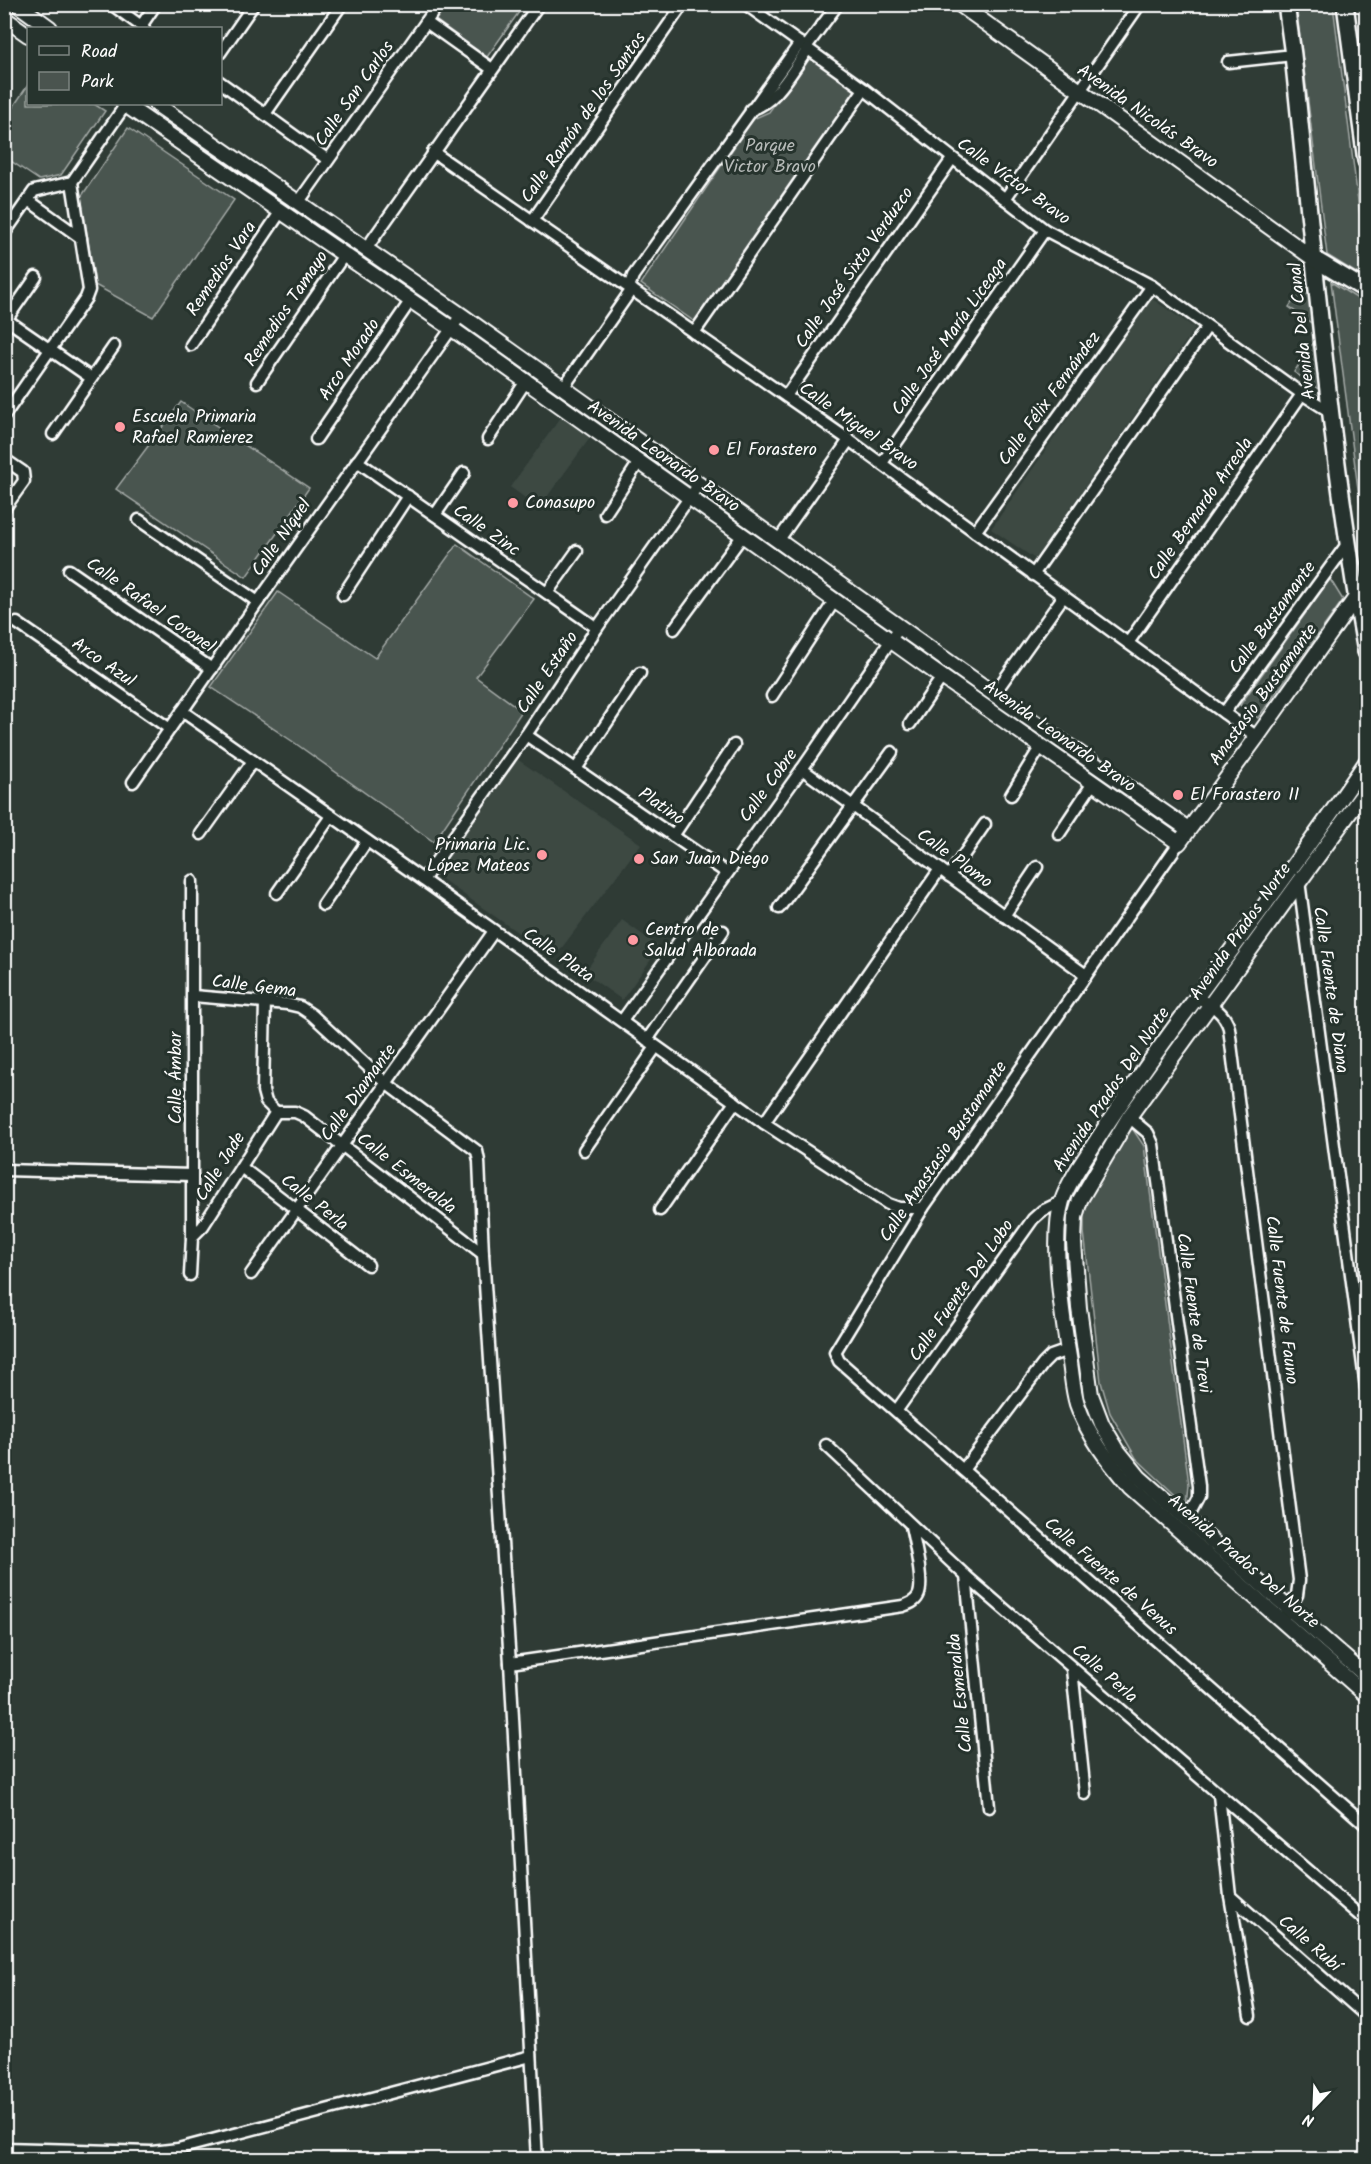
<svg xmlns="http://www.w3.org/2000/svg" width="1371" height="2164" font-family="Kalam,sans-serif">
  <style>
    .built { fill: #3c4842 }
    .green { fill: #4a544f; stroke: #a4aaa7; stroke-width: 1.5 }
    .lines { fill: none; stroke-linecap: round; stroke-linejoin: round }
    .minor-casing { stroke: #fff; stroke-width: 15 }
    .tertiary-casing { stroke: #fff; stroke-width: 18 }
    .secondary-casing { stroke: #fff; stroke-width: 20 }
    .minor { stroke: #26332d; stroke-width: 10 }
    .tertiary { stroke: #26332d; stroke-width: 14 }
    .secondary { stroke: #26332d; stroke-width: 15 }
    .poi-dot { fill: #ff9aa2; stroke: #26332d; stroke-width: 2 }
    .labels { text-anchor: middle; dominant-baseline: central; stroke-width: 6; stroke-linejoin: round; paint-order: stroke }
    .street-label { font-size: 18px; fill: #fff; stroke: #26332d }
    .park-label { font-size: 18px; fill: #b7bbb9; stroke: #26332d }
    .poi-label { font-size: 18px; fill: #fff; stroke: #26332d; text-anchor: start }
  </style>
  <rect width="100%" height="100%" fill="#2f3b35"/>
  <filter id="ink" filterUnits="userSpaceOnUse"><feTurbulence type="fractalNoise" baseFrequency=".0167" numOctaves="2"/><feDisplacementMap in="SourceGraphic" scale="12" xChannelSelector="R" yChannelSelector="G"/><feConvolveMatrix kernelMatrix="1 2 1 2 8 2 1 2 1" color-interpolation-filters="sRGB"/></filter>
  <g filter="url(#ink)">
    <g class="built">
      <path d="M1151 298 1195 328 1035 559 991 529Z"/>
      <path d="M561 417 590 438 539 508 510 487Z"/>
      <path d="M517 759 641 844 554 958 436 875Z"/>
      <path d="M622 920 660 947 622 1000 584 973Z"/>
    </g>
    <g class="green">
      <path d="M439 5H524L487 57 430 16Z"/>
      <path d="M1296 5H1333L1366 263V279L1327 255Z"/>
      <path d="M810 55 859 90 695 322 641 284 753 119 769 112Z"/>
      <path d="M28 85V104H94L105 111 61 175 39 180 5 157V119Z"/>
      <path d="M128 128 234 200 153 317 95 285 81 197Z"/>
      <path d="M1308 279 1314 325 1289 307Z"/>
      <path d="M1331 282 1366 304V550Z"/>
      <path d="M1319 334 1327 395 1294 372Z"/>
      <path d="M181 402 309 488 246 577 116 489Z"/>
      <path d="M457 544 534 599 476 677 522 711 434 842 292 741 211 687 278 592 375 658Z"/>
      <path d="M1330 579 1343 600 1258 718 1240 705Z"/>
      <path d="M1132 1128 1144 1146 1189 1484 1187 1506 1136 1458 1110 1413 1101 1382 1084 1232V1191Z"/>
    </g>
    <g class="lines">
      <defs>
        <g id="minor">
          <path d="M111 4 144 28"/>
          <path d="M745 4 864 89 1045 230 1152 286 1302 394 1332 413"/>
          <path d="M426 22 492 69"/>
          <path d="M141 26 156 4"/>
          <path d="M806 47 838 4"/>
          <path d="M220 53 254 4"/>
          <path d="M1228 62 1293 55"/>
          <path d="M220 82 328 160"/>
          <path d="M751 109C776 104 793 69 808 49"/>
          <path d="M265 114 342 4"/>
          <path d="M433 152 849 440 1257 737"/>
          <path d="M1005 199 1140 4"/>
          <path d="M28 200 81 238"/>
          <path d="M298 203 438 5"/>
          <path d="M532 221 683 4"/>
          <path d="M4 234 34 191 72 182"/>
          <path d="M366 249 539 4"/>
          <path d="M629 287 633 276 800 43"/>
          <path d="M7 320 91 378"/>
          <path d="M4 323 36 277"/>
          <path d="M694 333 864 89"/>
          <path d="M191 345 281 211"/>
          <path d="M257 382 344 255"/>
          <path d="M563 388 632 289"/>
          <path d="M786 396 952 159"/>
          <path d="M4 416 86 298 89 290 72 182 126 104"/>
          <path d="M53 434 114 346"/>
          <path d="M316 439 411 300"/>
          <path d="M488 439 526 381"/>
          <path d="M4 459 23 472 24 481 4 509"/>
          <path d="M357 461 597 628"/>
          <path d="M882 463 1045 230"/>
          <path d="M605 514 639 462"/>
          <path d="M435 515 464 473"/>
          <path d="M139 520 258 602"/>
          <path d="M975 532 1152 286"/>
          <path d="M778 541 849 440"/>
          <path d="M69 570 212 669"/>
          <path d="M1033 575 1207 327"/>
          <path d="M547 593 577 551"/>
          <path d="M343 595 408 496"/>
          <path d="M17 623 170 729"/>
          <path d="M674 629 743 535"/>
          <path d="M1128 643 1302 394"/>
          <path d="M994 694 1063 597"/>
          <path d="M772 696 835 600"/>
          <path d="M182 711 423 880 764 1123 888 1204 899 1208H923"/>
          <path d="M1224 713 1348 543"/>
          <path d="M910 724 942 677"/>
          <path d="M526 735 727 873"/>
          <path d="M576 769 640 673"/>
          <path d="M802 769 1086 975"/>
          <path d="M133 782 258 602 461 315"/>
          <path d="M1011 795 1041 746"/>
          <path d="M201 834 253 761"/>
          <path d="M1059 834 1093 783"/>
          <path d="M673 836 734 745"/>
          <path d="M1179 843 923 1208 835 1352 839 1361 1366 1825"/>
          <path d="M949 876 985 824"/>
          <path d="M423 880 526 735 597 628 699 484"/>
          <path d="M1299 881 1366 1388"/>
          <path d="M277 893 331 816"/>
          <path d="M323 905 367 841"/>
          <path d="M779 908 892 752"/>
          <path d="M1004 916 1037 867"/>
          <path d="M193 996 287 1004 300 1007 312 1015 387 1084 477 1151 479 1161 483 1254 510 1663 537 2160"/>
          <path d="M1196 997C1211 1005 1224 1011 1229 1028L1299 1580 1297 1595 1285 1615"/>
          <path d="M265 1002 263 1091 266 1102 276 1112"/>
          <path d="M622 1021 802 769 900 627"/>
          <path d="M647 1040 723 931"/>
          <path d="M276 1112H295L304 1116 483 1254"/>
          <path d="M1129 1117 1148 1133 1153 1144 1199 1486V1497L1187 1520"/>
          <path d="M764 1123 940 869"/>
          <path d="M584 1150 656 1047"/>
          <path d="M241 1167 368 1265"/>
          <path d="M4 1170 192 1175"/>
          <path d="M660 1210 735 1102"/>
          <path d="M192 1237 203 1226 276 1112"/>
          <path d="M251 1274 494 931"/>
          <path d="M190 1275 192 1237V881"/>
          <path d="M897 1410 1033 1219 1042 1211 1063 1201"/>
          <path d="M826 1445 966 1576 1366 1921"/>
          <path d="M963 1470 1043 1364 1051 1356 1068 1350"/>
          <path d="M966 1576 989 1807"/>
          <path d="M510 1663 903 1606C909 1604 915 1602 918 1596 925 1584 914 1541 911 1526"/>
          <path d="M1072 1669 1085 1794"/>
          <path d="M1219 1795 1230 1896 1250 2016"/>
          <path d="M1230 1896 1366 2016"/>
          <path d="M4 2148 152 2152 178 2149 531 2056"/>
        </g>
        <g id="tertiary">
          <path d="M17 4 50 28"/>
          <path d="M959 4 1314 259"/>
          <path d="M4 18 28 35"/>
          <path d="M124 104 451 328 942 677 1179 843 1257 737 1366 583"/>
          <path d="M156 104 461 315 994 694 1188 829"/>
          <path d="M1366 762C1297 866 1219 964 1146 1067 1128 1093 1110 1119 1093 1146 1082 1163 1069 1181 1062 1201 1050 1241 1063 1322 1070 1363 1072 1376 1073 1391 1077 1404 1088 1436 1109 1462 1130 1487L1366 1695"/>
          <path d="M1366 790 1129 1117 1080 1200 1075 1217 1074 1243 1079 1308 1091 1395 1102 1424 1118 1451 1139 1477 1366 1676"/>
        </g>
        <g id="secondary">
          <path d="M1286 4 1293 55C1314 254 1330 455 1366 652"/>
          <path d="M1345 4 1366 161"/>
          <path d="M1314 259 1366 290"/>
        </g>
      </defs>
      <use href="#minor" class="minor-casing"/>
      <use href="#tertiary" class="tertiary-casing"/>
      <use href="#secondary" class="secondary-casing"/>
      <use href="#minor" class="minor"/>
      <use href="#tertiary" class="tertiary"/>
      <use href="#secondary" class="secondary"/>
    </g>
  </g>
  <g class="poi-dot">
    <circle cx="120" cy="427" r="6"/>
    <circle cx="714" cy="450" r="6"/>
    <circle cx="513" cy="503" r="6"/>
    <circle cx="1178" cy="795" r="6"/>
    <circle cx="542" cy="855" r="6"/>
    <circle cx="639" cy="859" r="6"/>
    <circle cx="633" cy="940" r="6"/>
  </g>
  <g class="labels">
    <g class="street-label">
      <text transform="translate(355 94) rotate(-55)">Calle San Carlos</text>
      <text transform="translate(1147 117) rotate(35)">Avenida Nicolás Bravo</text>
      <text transform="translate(584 118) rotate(-55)">Calle Ramón de los Santos</text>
      <text transform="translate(1013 182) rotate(36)">Calle Víctor Bravo</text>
      <text transform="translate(855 268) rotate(-55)">Calle José Sixto Verduzco</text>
      <text transform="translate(222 269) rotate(-56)">Remedios Vara</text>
      <text transform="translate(287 309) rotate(-56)">Remedios Tamayo</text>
      <text transform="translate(1303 331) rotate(-96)">Avenida Del Canal</text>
      <text transform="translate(950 337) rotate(-55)">Calle José María Liceaga</text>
      <text transform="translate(350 360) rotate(-56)">Arco Morado</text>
      <text transform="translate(1050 399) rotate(-54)">Calle Félix Fernández</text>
      <text transform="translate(858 427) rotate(35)">Calle Miguel Bravo</text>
      <text transform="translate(663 457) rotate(35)">Avenida Leonardo Bravo</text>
      <text transform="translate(1201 509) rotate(-55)">Calle Bernardo Arreola</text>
      <text transform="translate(486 531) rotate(35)">Calle Zinc</text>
      <text transform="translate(282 538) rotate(-55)">Calle Níquel</text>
      <text transform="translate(150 606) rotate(35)">Calle Rafael Coronel</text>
      <text transform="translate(1273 618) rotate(-54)">Calle Bustamante</text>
      <text transform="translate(103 663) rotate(35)">Arco Azul</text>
      <text transform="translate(548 673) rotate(-56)">Calle Estaño</text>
      <text transform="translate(1264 695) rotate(-54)">Anastasio Bustamante</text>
      <text transform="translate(1059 737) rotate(35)">Avenida Leonardo Bravo</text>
      <text transform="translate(769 786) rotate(-54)">Calle Cobre</text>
      <text transform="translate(661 807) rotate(35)">Platino</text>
      <text transform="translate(954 859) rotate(36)">Calle Plomo</text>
      <text transform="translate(1241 932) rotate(-55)">Avenida Prados Norte</text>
      <text transform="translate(558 956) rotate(35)">Calle Plata</text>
      <text transform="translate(254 987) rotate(7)">Calle Gema</text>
      <text transform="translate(1330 990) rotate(82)">Calle Fuente de Diana</text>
      <text transform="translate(176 1078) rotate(-90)">Calle Ámbar</text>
      <text transform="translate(1112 1090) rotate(-56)">Avenida Prados Del Norte</text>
      <text transform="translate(359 1093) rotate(-54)">Calle Diamante</text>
      <text transform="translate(944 1152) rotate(-56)">Calle Anastasio Bustamante</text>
      <text transform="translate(221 1167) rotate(-58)">Calle Jade</text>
      <text transform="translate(406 1174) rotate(38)">Calle Esmeralda</text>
      <text transform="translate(314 1203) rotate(38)">Calle Perla</text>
      <text transform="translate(962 1291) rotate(-55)">Calle Fuente Del Lobo</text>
      <text transform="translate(1281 1300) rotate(83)">Calle Fuente de Fauno</text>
      <text transform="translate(1193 1313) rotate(82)">Calle Fuente de Trevi</text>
      <text transform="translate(1243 1562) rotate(41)">Avenida Prados Del Norte</text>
      <text transform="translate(1110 1577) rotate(41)">Calle Fuente de Venus</text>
      <text transform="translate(1104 1674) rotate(41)">Calle Perla</text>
      <text transform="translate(961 1693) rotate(-96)">Calle Esmeralda</text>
      <text transform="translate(1309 1944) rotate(41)">Calle Rubí</text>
    </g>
    <g class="park-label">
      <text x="770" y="146">Parque<tspan x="770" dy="21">Victor Bravo</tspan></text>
    </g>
    <g class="poi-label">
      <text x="132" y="417">Escuela Primaria<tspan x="132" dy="21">Rafael Ramierez</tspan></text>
      <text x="726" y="450">El Forastero</text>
      <text x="525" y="503">Conasupo</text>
      <text x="1190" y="795">El Forastero II</text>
      <text x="530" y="845" text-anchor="end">Primaria Lic.<tspan x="530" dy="21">López Mateos</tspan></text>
      <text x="651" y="859">San Juan Diego</text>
      <text x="645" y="930">Centro de<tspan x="645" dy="21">Salud Alborada</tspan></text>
    </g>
  </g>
  <rect width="1371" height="2164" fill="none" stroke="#26332d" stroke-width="24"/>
  <rect x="12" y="12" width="1347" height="2140" fill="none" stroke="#fff" stroke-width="2" filter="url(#ink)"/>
  <rect x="27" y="27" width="195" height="78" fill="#26332d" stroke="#7d8581" stroke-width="1.5"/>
  <rect x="39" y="46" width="30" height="9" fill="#26332d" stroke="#7d8581" stroke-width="1.5"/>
  <text x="81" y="57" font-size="18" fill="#ffffff">Road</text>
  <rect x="39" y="72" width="30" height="18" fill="#4a544f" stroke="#7d8581" stroke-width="1.5"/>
  <text x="81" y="87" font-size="18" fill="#ffffff">Park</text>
  <g transform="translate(1314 2107) rotate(203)" stroke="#26332d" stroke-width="4.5" paint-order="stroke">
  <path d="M0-4.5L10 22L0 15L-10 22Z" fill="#ffffff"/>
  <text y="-9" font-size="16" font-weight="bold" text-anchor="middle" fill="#ffffff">N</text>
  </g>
</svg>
